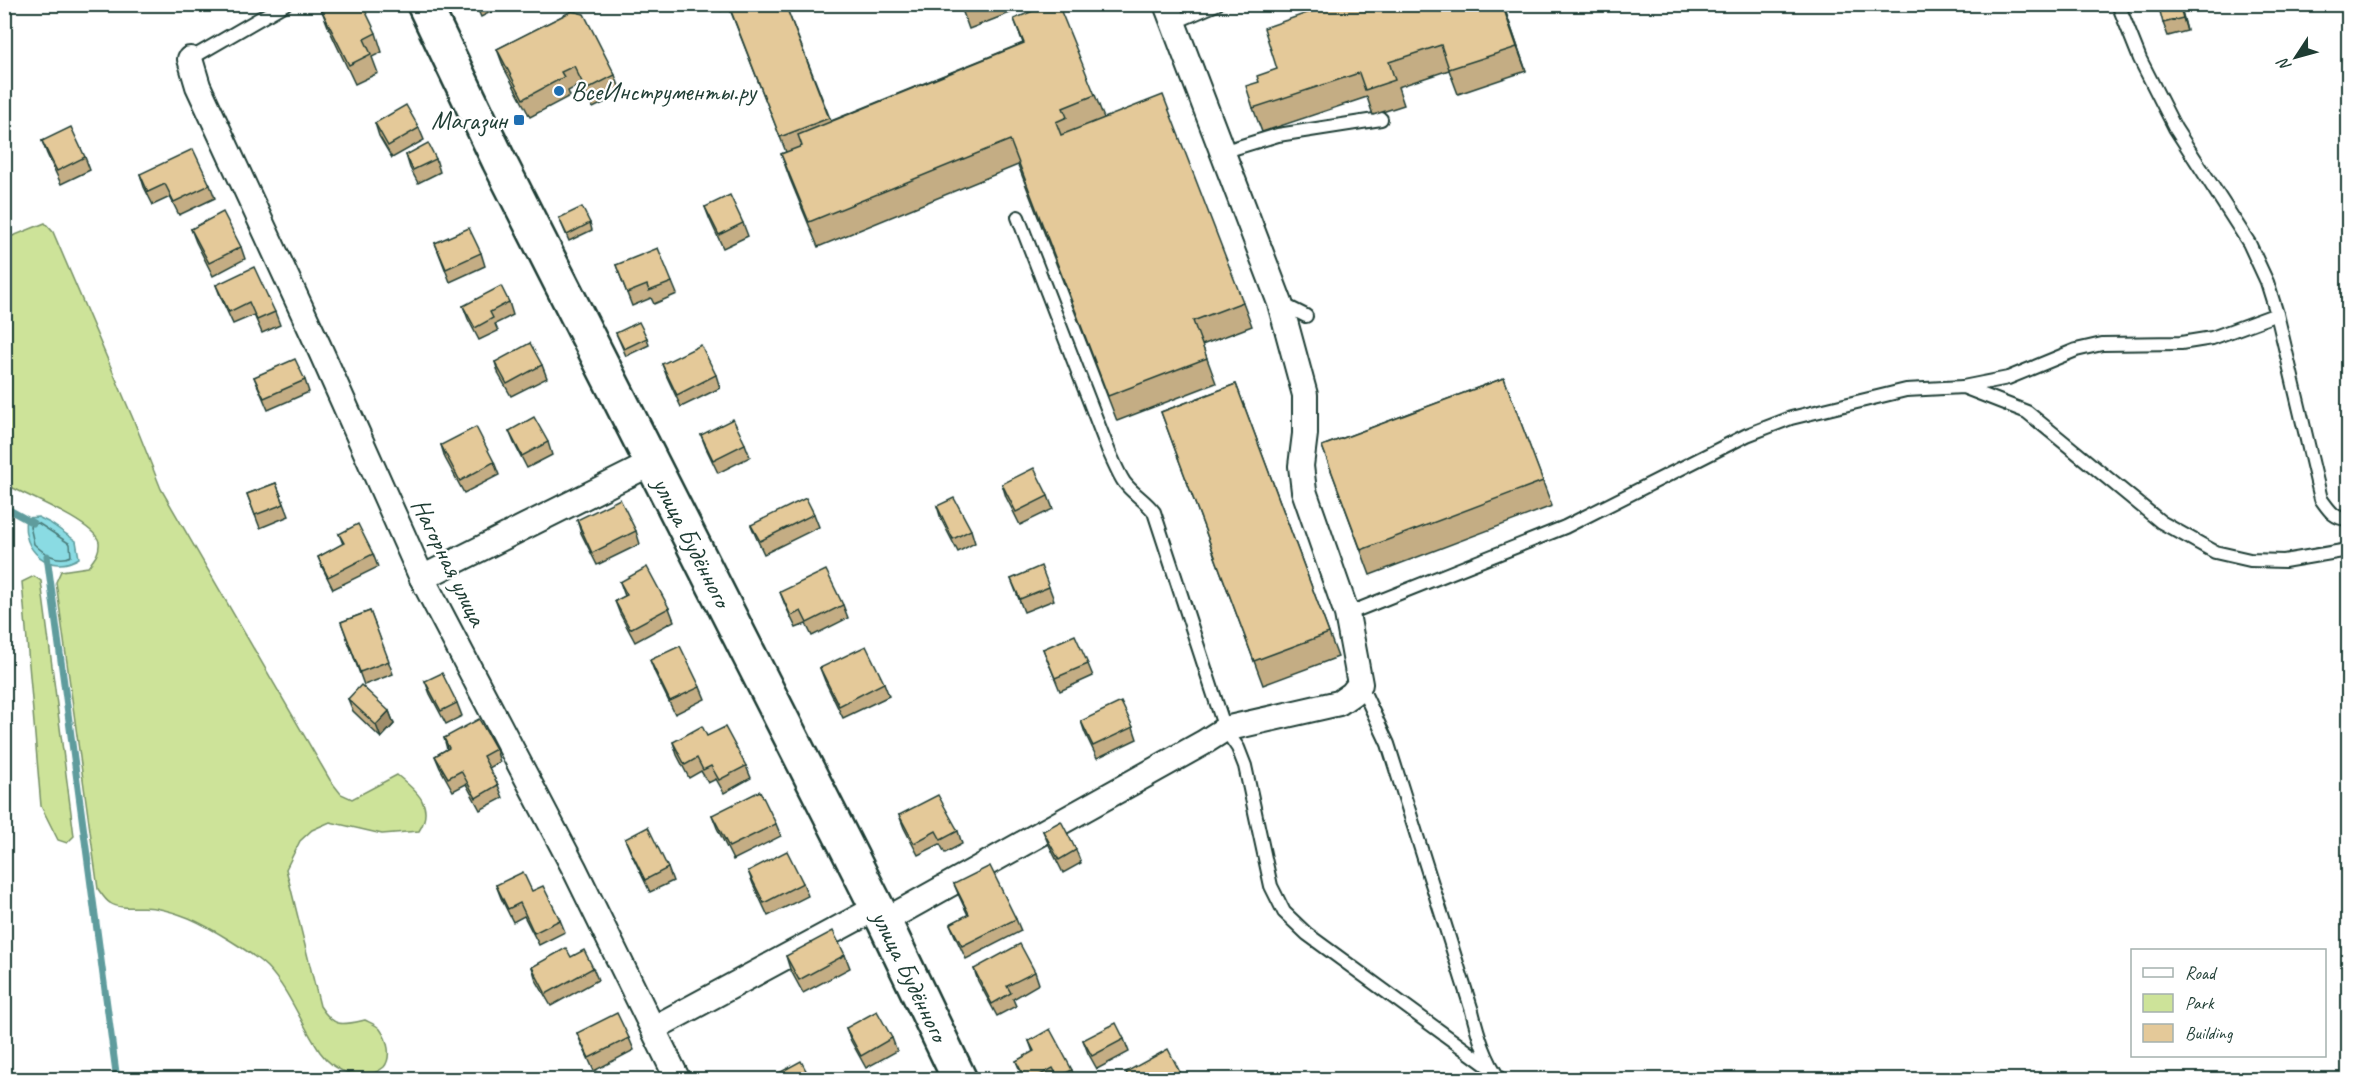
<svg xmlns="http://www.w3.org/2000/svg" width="2353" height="1084" font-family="Caveat,sans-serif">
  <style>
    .green { fill: #cde399; stroke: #769066; stroke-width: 1.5 }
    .water { fill: #8adbe3; stroke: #5f9c9d; stroke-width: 1.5 }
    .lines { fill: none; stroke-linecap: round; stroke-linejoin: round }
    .shore { stroke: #4a7c7a; stroke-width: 1.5 }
    .stream { stroke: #5f9c9d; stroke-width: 7 }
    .lane-casing { stroke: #1f3d34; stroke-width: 16 }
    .street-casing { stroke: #1f3d34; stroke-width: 28 }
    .secondary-casing { stroke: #1f3d34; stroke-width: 38 }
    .lane { stroke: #fff; stroke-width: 12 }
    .street { stroke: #fff; stroke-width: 24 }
    .secondary { stroke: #fff; stroke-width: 33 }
    .wall { fill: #c4ad84; stroke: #1f3d34; stroke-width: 1.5 }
    .shaded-wall { fill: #a08d6b; stroke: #1f3d34; stroke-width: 1.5 }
    .building { fill: #e4c999; stroke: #1f3d34; stroke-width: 1.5 }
    .poi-dot { fill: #1f6fb2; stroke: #fff; stroke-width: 2 }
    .labels { text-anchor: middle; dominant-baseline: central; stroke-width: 4.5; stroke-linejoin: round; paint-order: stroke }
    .poi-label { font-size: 26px; fill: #1f3d34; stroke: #fff; text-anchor: start }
    .street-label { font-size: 26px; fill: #1f3d34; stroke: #fff }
  </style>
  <rect width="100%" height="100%" fill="#fff"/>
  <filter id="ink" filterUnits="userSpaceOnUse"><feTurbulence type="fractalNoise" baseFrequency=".0167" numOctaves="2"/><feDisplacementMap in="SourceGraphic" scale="12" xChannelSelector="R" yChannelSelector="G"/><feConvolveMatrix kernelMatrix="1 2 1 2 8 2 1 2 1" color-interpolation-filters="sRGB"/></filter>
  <g filter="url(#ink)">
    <g class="green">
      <path d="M45 223 53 232 134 421 161 489 330 780 341 794 352 799 397 775C417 791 435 806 419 831L382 834 330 822 312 830 300 841 286 869 320 1006C334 1028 342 1025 365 1020 369 1022 377 1025 380 1029 388 1040 392 1057 384 1067 364 1084 335 1073 320 1052 301 1024 290 991 267 967 253 953 208 926 189 918 179 914 166 910 155 908 141 905 122 911 110 903 105 900 101 893 98 889L56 582 61 571 88 567C94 559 100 553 99 542 95 523 23 494 5 484V231L13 236Z"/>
      <path d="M34 576 41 581 74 836 67 843 58 840 41 806 22 582Z"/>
    </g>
    <path class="water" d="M38 517 50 523 76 541 79 558C51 576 20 551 26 518Z"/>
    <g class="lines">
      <path class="shore" d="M38 523 70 544 71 556C58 563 43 553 34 544L30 526Z"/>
      <g class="stream">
        <path d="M4 507 33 523"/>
        <path d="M47 556 117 1080"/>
      </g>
      <defs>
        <g id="lane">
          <path d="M2118 4 2140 59 2175 128 2249 243 2267 282 2277 314 2321 499C2329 510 2334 519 2348 519"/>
          <path d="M2348 4V6"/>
          <path d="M1173 23 1217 4"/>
          <path d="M190 59 285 4"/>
          <path d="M1222 152 1278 135 1381 119"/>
          <path d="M1018 217 1109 452C1114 462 1118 473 1124 482 1133 494 1145 500 1154 512L1225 729 1238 748 1245 766 1271 886 1284 912 1307 934 1493 1070"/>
          <path d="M1280 303 1306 316"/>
          <path d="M1963 387 2008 378 2076 350 2102 344 2181 343 2212 338 2277 314"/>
          <path d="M1347 614 1565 527 1747 435 1791 418 1906 390 1963 387 2027 412 2161 522 2215 552 2250 560 2284 561 2348 550"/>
          <path d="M1360 684 1388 744 1472 1011C1478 1035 1485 1059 1500 1080"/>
        </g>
        <g id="street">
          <path d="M190 59 198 86 318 345 422 578 574 868 678 1080"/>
          <path d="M422 578 652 463"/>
          <path d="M884 921 1203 743 1225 729 1339 703 1352 694 1360 684 1347 614 1304 491 1301 466 1305 434V395L1280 303 1166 4"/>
          <path d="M654 1028 878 907"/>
        </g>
        <path id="secondary" d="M424 4 499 161 884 921 960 1080"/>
      </defs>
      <use href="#lane" class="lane-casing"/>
      <use href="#street" class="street-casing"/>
      <use href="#secondary" class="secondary-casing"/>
      <use href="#lane" class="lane"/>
      <use href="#street" class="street"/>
      <use href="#secondary" class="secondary"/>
    </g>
    <g class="wall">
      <path d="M475 4H506L481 17Z"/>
      <path d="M718 4H785L831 121 1023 43 1014 19 1095 95 1104 118 1243 302 1252 326 1202 345 1216 383 1117 421 1018 165 818 247 790 179 781 154 786 152 729 7 721 11Z"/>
      <path d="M946 4H955L947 8Z"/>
      <path d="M960 4H1033L969 29Z"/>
      <path d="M1333 4H1503L1526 71 1458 94 1449 70 1398 87 1404 105 1373 115 1367 97 1262 132 1253 108 1259 82 1277 69Z"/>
      <path d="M2180 4 2187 31 2168 36 2163 23Z"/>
      <path d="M322 11 376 33 382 52 372 57 378 73 355 84 329 29Z"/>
      <path d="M572 11 615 75 622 94 593 108 581 84 568 91 570 96 530 117 504 68 497 49Z"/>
      <path d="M375 123 419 128 424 140 392 158 379 136Z"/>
      <path d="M42 141 85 157 90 170 61 184 47 154Z"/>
      <path d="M406 155 436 159 440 172 418 183 410 168Z"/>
      <path d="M140 174 210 185 215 198 179 215 170 197 153 205 144 187Z"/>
      <path d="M705 207 743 223 748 236 723 248 710 220Z"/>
      <path d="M559 218 590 223 592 230 569 241Z"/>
      <path d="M191 229 241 247 245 259 213 276 196 242Z"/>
      <path d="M435 243 481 253 485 266 450 282Z"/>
      <path d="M616 265 672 282 677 294 654 304 651 298 632 306Z"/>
      <path d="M216 285 275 312 280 325 262 333 254 315 233 324 221 298Z"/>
      <path d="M509 302 513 315 495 324 498 331 479 340 468 319 463 306Z"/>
      <path d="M616 333 647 338 649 345 626 356Z"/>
      <path d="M495 362 542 365 547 378 511 396 499 375Z"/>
      <path d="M662 364 716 375 720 388 681 407 667 377Z"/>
      <path d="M254 377 305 380 309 392 268 410Z"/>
      <path d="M1504 378 1552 506 1370 575 1322 446Z"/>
      <path d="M1236 384 1338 657 1263 685 1161 412Z"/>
      <path d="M509 431 548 442 552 455 527 468 514 443Z"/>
      <path d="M701 435 745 444 750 457 718 473 706 448Z"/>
      <path d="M441 445 494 462 499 475 464 493 445 458Z"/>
      <path d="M276 483 289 516 260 528 247 494Z"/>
      <path d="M1002 484 1048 496 1053 509 1020 525 1006 497Z"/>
      <path d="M937 506 971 530 975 543 958 552 941 519Z"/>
      <path d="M814 514 819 527 764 554 756 537 751 525Z"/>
      <path d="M577 520 636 531 640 544 597 565 581 533Z"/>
      <path d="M339 534 373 554 378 567 333 589 323 569 318 557 343 544Z"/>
      <path d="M1011 579 1049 587 1054 600 1024 612Z"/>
      <path d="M620 582 669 608 674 621 635 642 620 614 615 601 625 596Z"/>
      <path d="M780 592 843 605 848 618 812 636 806 624 796 628 785 605Z"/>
      <path d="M370 611 393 674 364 685 341 622Z"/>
      <path d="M1043 649 1088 664 1093 676 1060 691Z"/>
      <path d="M650 660 700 687 705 699 675 714 655 673Z"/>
      <path d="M820 668 884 683 889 696 843 718 825 681Z"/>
      <path d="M425 681 457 703 462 716 446 724 430 694Z"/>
      <path d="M348 699 389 711 394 724 381 738 353 711Z"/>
      <path d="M1081 721 1133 727 1137 739 1097 758 1085 733Z"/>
      <path d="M707 736 746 766 751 778 724 793 716 779 708 783 701 771 689 778 677 755 673 742Z"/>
      <path d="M444 738 496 749 500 762 489 768 498 785 503 798 480 810 466 784 453 791 440 768 435 756 447 749Z"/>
      <path d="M712 815 776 824 781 836 733 860 717 828Z"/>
      <path d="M899 815 958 831 962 844 945 853 940 844 918 855 904 828Z"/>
      <path d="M1043 831 1076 850 1081 863 1063 873 1048 843Z"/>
      <path d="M625 839 668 868 673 881 650 892 630 851Z"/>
      <path d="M748 871 803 883 808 896 768 916 753 884Z"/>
      <path d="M954 884 1016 919 1021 931 966 959 955 936 950 924 968 915 959 896Z"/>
      <path d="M496 885 532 891 560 920 565 932 539 945 524 916 513 922 501 898Z"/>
      <path d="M845 955 850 968 803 993 790 969 786 956Z"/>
      <path d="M571 957 593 968 598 980 551 1006 536 980 532 967Z"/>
      <path d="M974 969 1035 972 1039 984 1013 999 1016 1006 997 1016 978 981Z"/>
      <path d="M846 1028 892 1038 897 1051 866 1068 851 1041Z"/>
      <path d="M577 1033 629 1038 634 1050 594 1071 582 1045Z"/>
      <path d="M1124 1039 1129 1052 1097 1069 1088 1053 1083 1040Z"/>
      <path d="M1029 1041 1072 1070 1075 1080H1024L1016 1061 1033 1052Z"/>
    </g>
    <g class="shaded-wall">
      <path d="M1502 4H1503L1526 71 1517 47Z"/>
      <path d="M2179 4H2180L2187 31 2183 18Z"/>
      <path d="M389 711 394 724 381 738 376 725Z"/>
    </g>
    <g class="building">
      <path d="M335 4H362L376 33 364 39 371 54 349 65 322 11Z"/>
      <path d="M734 4H785L829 118 780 137 729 6Z"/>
      <path d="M960 4H977L962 10Z"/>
      <path d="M1049 4H1058L1095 95 1063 108 1067 117 1056 122 1061 135 1163 95 1243 302 1193 321 1207 358 1108 396 1010 140 809 222 781 154 802 146 798 135 1024 43 1014 19Z"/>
      <path d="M1333 4H1502L1517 47 1449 69 1441 45 1389 62 1395 80 1365 90 1359 73 1253 108 1246 86 1259 82 1257 76 1277 69 1264 28Z"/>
      <path d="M2158 4H2179L2183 18 2163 23Z"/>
      <path d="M572 11 584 14 615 75 586 90 574 66 561 72 564 77 523 99 497 49Z"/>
      <path d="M406 105 419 128 388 146 375 123Z"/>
      <path d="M71 127 85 157 57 171 42 141Z"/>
      <path d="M428 143 436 159 413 170 406 155Z"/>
      <path d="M193 149 210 185 174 202 165 184 148 192 140 174Z"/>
      <path d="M730 195 743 223 719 235 705 207Z"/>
      <path d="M582 207 590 223 567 235 559 218Z"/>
      <path d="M223 212 241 247 209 263 191 229Z"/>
      <path d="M469 228 481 253 446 269 435 243Z"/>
      <path d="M658 248 672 282 649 291 647 285 627 293 616 265Z"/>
      <path d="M254 267 275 312 257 320 249 302 229 312 216 285Z"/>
      <path d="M501 286 509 302 490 312 493 318 475 328 463 306Z"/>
      <path d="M639 322 647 338 624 349 616 333Z"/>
      <path d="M530 343 542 365 507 384 495 362Z"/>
      <path d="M701 345 716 375 677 395 662 364Z"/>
      <path d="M295 359 305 380 264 398 254 377Z"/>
      <path d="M1504 378 1543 481 1361 550 1322 446Z"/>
      <path d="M1236 384 1329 633 1254 661 1161 412Z"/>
      <path d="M534 417 548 442 522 456 509 431Z"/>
      <path d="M733 419 745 444 713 460 701 435Z"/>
      <path d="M476 427 494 462 460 481 441 445Z"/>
      <path d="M1034 468 1048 496 1016 512 1002 484Z"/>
      <path d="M276 483 284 504 255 515 247 494Z"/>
      <path d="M806 498 814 514 760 541 751 525Z"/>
      <path d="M954 498 971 530 953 539 937 506Z"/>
      <path d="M620 499 636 531 592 553 577 520Z"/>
      <path d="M358 524 373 554 328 577 318 557 344 543 339 534Z"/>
      <path d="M1041 566 1049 587 1020 599 1011 579Z"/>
      <path d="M647 567 669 608 630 629 615 601 627 595 620 582Z"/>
      <path d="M826 570 843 605 807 623 801 611 791 616 780 592Z"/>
      <path d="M370 611 389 661 360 672 341 622Z"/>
      <path d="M1075 635 1088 664 1055 678 1043 649Z"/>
      <path d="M680 646 700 687 670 701 650 660Z"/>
      <path d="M866 646 884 683 839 706 820 668Z"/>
      <path d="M442 673 457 703 441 711 425 681Z"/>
      <path d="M361 685 389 711 376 725 348 699Z"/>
      <path d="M1121 702 1133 727 1093 746 1081 721Z"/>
      <path d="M479 719 496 749 483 756 498 785 476 798 461 771 448 778 435 756 449 748 444 738Z"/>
      <path d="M702 726 707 736 725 727 746 766 719 780 711 766 703 770 697 758 685 765 673 742Z"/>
      <path d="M760 791 776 824 729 847 712 815Z"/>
      <path d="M938 795 958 831 941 840 936 831 914 843 899 815Z"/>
      <path d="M1061 821 1076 850 1059 860 1043 831Z"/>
      <path d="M648 827 668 868 645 880 625 839Z"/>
      <path d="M787 851 803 883 764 903 748 871Z"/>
      <path d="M990 866 1016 919 962 946 950 924 969 914 954 884Z"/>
      <path d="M523 872 532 891 543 886 560 920 534 933 520 903 508 909 496 885Z"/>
      <path d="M833 931 845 955 799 980 786 956Z"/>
      <path d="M1020 944 1035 972 1007 986 1011 993 992 1004 974 969Z"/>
      <path d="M566 948 571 957 584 950 593 968 546 994 532 967Z"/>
      <path d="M877 1011 892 1038 861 1056 846 1028Z"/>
      <path d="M617 1013 629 1038 589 1058 577 1033Z"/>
      <path d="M1116 1023 1124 1039 1092 1056 1083 1040Z"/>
      <path d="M1050 1029 1072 1070 1058 1077 1053 1068 1031 1080H1026L1016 1061 1034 1051 1029 1041Z"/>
      <path d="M1168 1049 1184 1080H1130L1126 1072Z"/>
      <path d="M801 1061 811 1080H783L779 1073Z"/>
    </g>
  </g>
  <g class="poi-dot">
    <circle cx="559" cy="91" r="6"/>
    <rect x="513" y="114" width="12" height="12" rx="3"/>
  </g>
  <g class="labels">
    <g class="poi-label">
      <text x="571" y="91">ВсеИнструменты.ру</text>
      <text x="507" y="120" text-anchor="end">Магазин</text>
    </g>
    <g class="street-label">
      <text transform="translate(692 542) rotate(63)">улица Будённого</text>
      <text transform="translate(449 562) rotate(64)">Нагорная улица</text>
      <text transform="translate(910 976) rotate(64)">улица Будённого</text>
    </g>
  </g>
  <rect width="2353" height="1084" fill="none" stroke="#fff" stroke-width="24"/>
  <rect x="12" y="12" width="2329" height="1060" fill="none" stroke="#1f3d34" stroke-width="2" filter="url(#ink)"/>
  <rect x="2131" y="949" width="195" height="108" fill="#ffffff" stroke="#a5b1ae" stroke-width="1.5"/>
  <rect x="2143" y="968" width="30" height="9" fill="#ffffff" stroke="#a5b1ae" stroke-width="1.5"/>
  <text x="2185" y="979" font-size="18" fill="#1f3d34">Road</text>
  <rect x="2143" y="994" width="30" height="18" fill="#cde399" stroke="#a5b1ae" stroke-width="1.5"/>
  <text x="2185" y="1009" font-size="18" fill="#1f3d34">Park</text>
  <rect x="2143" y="1024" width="30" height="18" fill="#e4c999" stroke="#a5b1ae" stroke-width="1.5"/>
  <text x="2185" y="1039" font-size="18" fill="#1f3d34">Building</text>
  <g transform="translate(2296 57) rotate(234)" stroke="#ffffff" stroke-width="4.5" paint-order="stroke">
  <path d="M0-4.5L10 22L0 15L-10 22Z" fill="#1f3d34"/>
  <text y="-9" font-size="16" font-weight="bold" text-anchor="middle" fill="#1f3d34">N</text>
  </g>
</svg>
